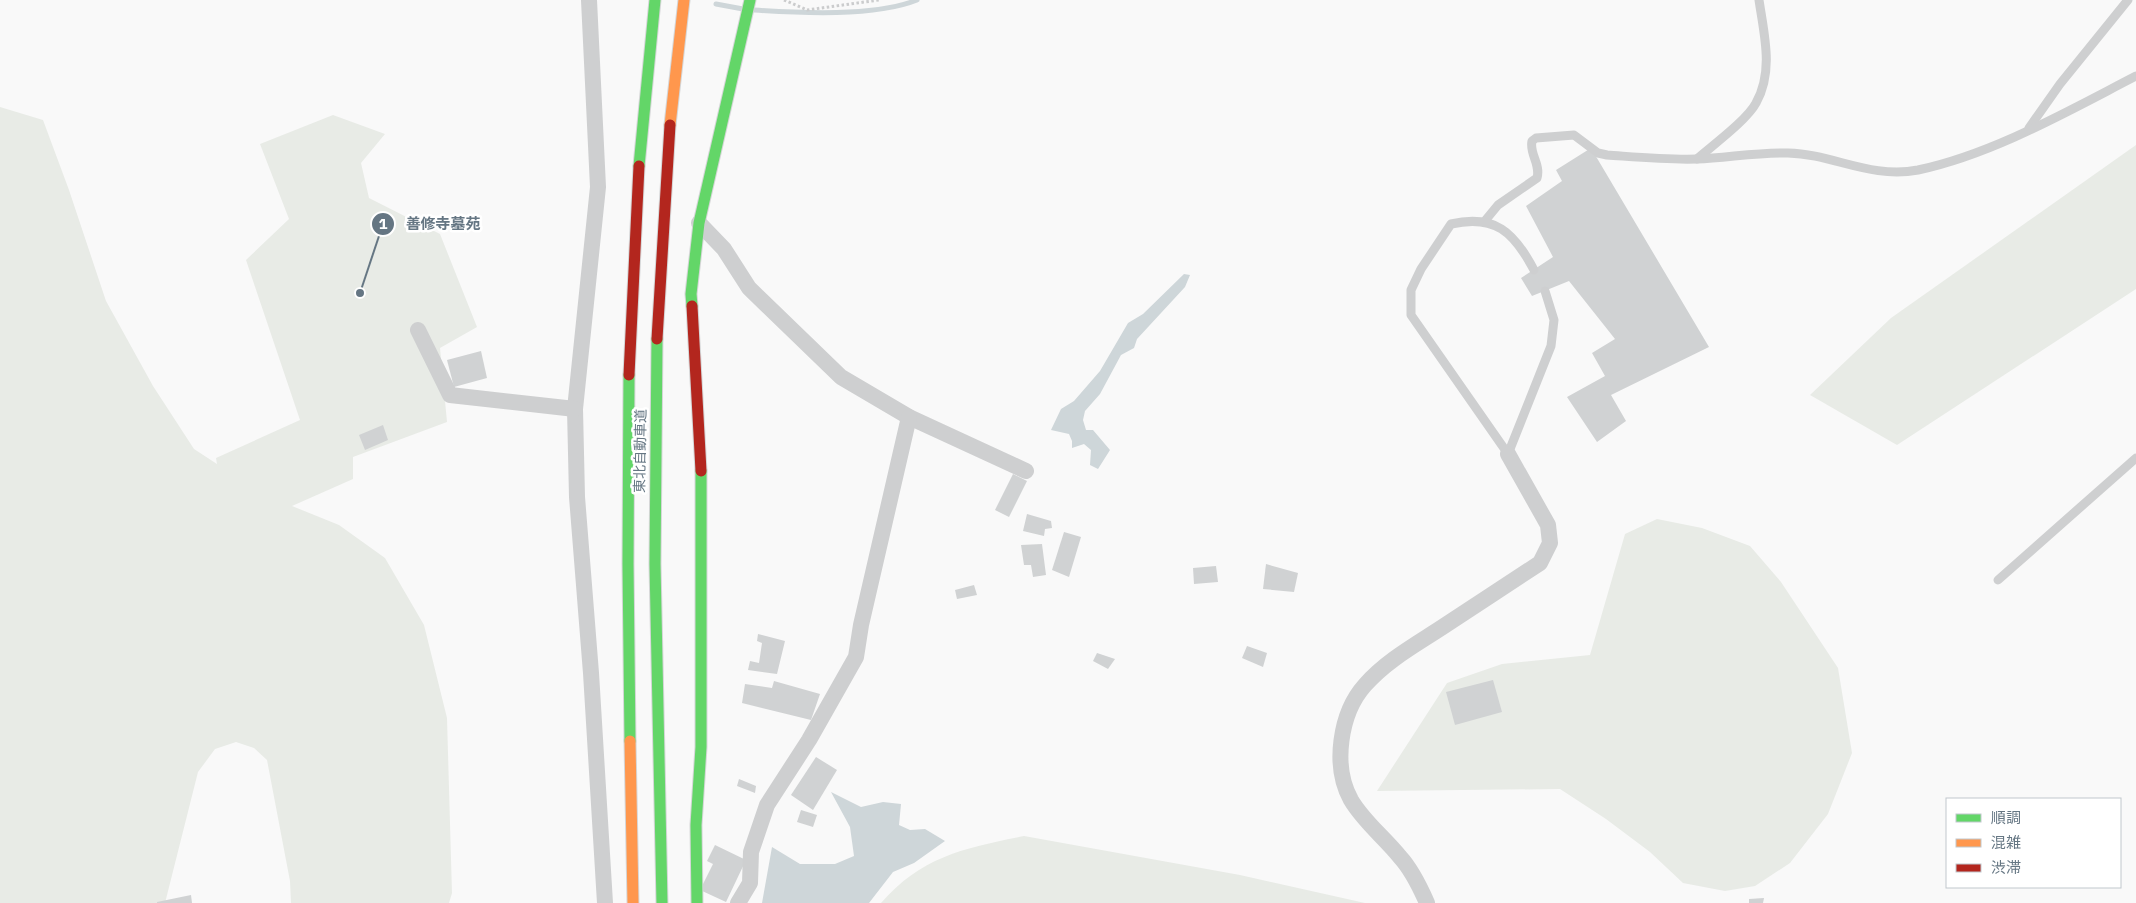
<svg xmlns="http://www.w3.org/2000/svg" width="2136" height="903" font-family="'IBM Plex Sans','Noto Sans JP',sans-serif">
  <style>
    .green { fill: #e8ebe6 }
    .water { fill: #ced6d9 }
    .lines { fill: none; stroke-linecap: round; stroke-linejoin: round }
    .stream { stroke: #ced6d9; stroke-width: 5 }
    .building { fill: #d0d2d3 }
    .fast-casing { stroke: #d5d6d7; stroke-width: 13 }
    .slow-casing { stroke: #d5d6d7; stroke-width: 13 }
    .jam-casing { stroke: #d5d6d7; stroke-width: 13 }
    .path { stroke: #cbcccd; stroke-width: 3; stroke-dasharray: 2.5 2.5; stroke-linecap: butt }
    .lane { stroke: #cecfd0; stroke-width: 9 }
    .street { stroke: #cecfd0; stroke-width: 16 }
    .fast { stroke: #63d668; stroke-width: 11 }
    .slow { stroke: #ff974d; stroke-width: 11 }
    .jam { stroke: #b3261e; stroke-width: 11 }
    .labels { text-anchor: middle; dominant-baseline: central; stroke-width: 5; stroke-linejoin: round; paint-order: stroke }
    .street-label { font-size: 14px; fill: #657683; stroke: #fff }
    .leader { fill: none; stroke: #657683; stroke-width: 2 }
    .callout-dot { fill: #657683; stroke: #fff; stroke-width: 2 }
    .mark-label { font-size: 15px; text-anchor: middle; font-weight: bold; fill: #fff }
    .callout-label { font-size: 15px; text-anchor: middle; font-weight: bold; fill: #657683; stroke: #fff; stroke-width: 5; stroke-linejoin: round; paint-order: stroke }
  </style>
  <rect width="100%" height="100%" fill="#f9f9f9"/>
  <g class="green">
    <path d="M0 107 43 120 69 190 106 301 153 386 194 449 217 464 216 458 300 420 246 260 289 219 260 144 333 115 385 134 361 163 369 198 440 234 477 327 440 348 447 422 353 457V479L292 506 339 525 385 558 424 625 447 718 452 893 449 903H291L290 881 267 760 254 748 236 742 215 749 198 772 165 903H0Z"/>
    <path d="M2136 145V289L1897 445 1810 395 1891 318Z"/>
    <path d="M1657 519 1702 528 1750 546 1781 582 1838 668 1852 753 1828 814 1790 863 1755 886 1725 891 1683 883 1650 852 1606 819 1560 789 1377 791 1447 683 1502 664 1590 655 1625 534Z"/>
    <path d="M1024 836 1240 875 1365 903H881C922 856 965 848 1024 836Z"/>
  </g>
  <g class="water">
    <path d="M1184 274 1190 275 1185 287 1137 339 1134 348 1121 355 1100 394 1085 411 1083 420 1086 430H1093L1110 450 1098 469 1090 465 1091 450 1084 444 1072 448V441L1069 434 1051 430 1061 409 1074 401 1100 371 1128 323 1143 314Z"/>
    <path d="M831 792 861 807 883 802 901 804 899 825 910 830 925 829 945 841 914 863 893 872 869 903H762L772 847 800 864H835L854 856 850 827Z"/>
  </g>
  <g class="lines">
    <g class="stream">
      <path d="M716 4 743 9"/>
      <path d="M754 10C799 13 875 17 917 0"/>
    </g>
  </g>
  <g class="building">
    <path d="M1591 148 1709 347 1611 395 1626 421 1597 442 1567 397 1605 376 1592 353 1615 339 1569 281 1532 296 1521 278 1553 257 1526 206 1562 181 1556 170Z"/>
    <path d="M481 351 487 378 454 387 447 360Z"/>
    <path d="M383 425 388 440 365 450 359 435Z"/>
    <path d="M1013 474 1027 481 1009 517 995 510Z"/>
    <path d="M1027 514 1051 521 1052 528 1045 529 1044 536 1023 531Z"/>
    <path d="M1064 532 1081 537 1069 577 1052 570Z"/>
    <path d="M1042 544 1046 575 1033 577 1031 565H1024L1021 545Z"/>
    <path d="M1266 564 1298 573 1294 592 1263 589Z"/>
    <path d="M1216 566 1218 582 1194 584 1193 568Z"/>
    <path d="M974 585 977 595 957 599 955 590Z"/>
    <path d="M758 634 785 641 777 674 748 670 750 661 759 663 762 643 757 641Z"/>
    <path d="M1247 646 1267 653 1263 667 1242 658Z"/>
    <path d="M1097 653 1115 659 1108 669 1093 661Z"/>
    <path d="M1493 680 1502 712 1455 725 1446 692Z"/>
    <path d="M774 681 820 694 811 720 742 703 745 684 772 688Z"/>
    <path d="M816 757 837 770 813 810 791 795Z"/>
    <path d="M739 779 756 786 755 793 737 786Z"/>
    <path d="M801 810 817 815 813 827 797 822Z"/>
    <path d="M715 845 746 860 726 902 700 890 713 864 707 861Z"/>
    <path d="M191 895 192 903H157V902Z"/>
    <path d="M1764 898 1763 903H1749V899Z"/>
  </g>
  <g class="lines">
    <defs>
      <g id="fast">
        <path d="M639 166 655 0"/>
        <path d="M692 306 691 294 699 223 750 0"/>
        <path d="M657 339 655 564 662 903"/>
        <path d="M629 375 628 564 630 741"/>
        <path d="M697 903 696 825 701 747V471"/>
      </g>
      <g id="slow">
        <path d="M670 125 684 0"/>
        <path d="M630 741 633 903"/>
      </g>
      <g id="jam">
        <path d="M692 306 701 471"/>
        <path d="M657 339 670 125"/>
        <path d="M629 375 639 166"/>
      </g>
    </defs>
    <use href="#fast" class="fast-casing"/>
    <use href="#slow" class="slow-casing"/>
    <use href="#jam" class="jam-casing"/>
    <path class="path" d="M784 0 807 10 879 0"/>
    <g class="lane">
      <path d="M2029 128 2060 84 2128 0"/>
      <path d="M1697 159C1713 145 1747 120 1756 103 1774 71 1764 34 1759 0"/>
      <path d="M1484 222 1498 205 1537 178C1541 164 1529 154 1532 141L1536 138 1574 135 1598 153 1607 155C1636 157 1667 160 1697 159 1727 158 1757 152 1788 153 1833 154 1870 179 1918 170 1993 154 2068 111 2136 76"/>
      <path d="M1534 270C1514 232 1495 214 1451 224L1421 269 1411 290V315L1508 454 1551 346 1554 320 1545 291"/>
      <path d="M1998 580 2136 458"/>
    </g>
    <g class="street">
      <path d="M589 0 598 187 575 409 577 497 591 673 605 903"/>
      <path d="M699 223 724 249 749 288 841 377 909 417 1026 471"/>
      <path d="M418 330 450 395 575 409"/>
      <path d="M738 903 750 883 751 852 767 805 809 740 856 657 861 625 909 417"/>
      <path d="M1427 903C1420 887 1412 870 1400 857 1384 837 1364 822 1351 800 1332 766 1340 713 1365 685 1386 661 1415 645 1441 628 1474 606 1507 585 1540 563L1550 543 1548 525 1508 454"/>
    </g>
    <use href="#fast" class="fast"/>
    <use href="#slow" class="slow"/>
    <use href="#jam" class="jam"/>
  </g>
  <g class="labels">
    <g class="street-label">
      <text transform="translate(640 451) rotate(-89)">東北自動車道</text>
    </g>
  </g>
  <path class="leader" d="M360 293L383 224"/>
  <g class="callout-dot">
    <circle cx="360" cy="293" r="5"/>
    <circle cx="383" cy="224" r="12"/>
  </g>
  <g class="mark-label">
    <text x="383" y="229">1</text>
  </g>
  <g class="callout-label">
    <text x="443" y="229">善修寺墓苑</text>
  </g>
  <rect x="1946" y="798" width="175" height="90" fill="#ffffff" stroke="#c1c8cd"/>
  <rect x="1956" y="814" width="25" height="8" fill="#63d668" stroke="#c1c8cd"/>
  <text x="1991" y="823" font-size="15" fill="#657683">順調</text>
  <rect x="1956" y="839" width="25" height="8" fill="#ff974d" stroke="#c1c8cd"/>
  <text x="1991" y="848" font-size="15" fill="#657683">混雑</text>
  <rect x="1956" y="864" width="25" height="8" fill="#b3261e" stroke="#c1c8cd"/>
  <text x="1991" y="873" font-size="15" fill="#657683">渋滞</text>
</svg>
